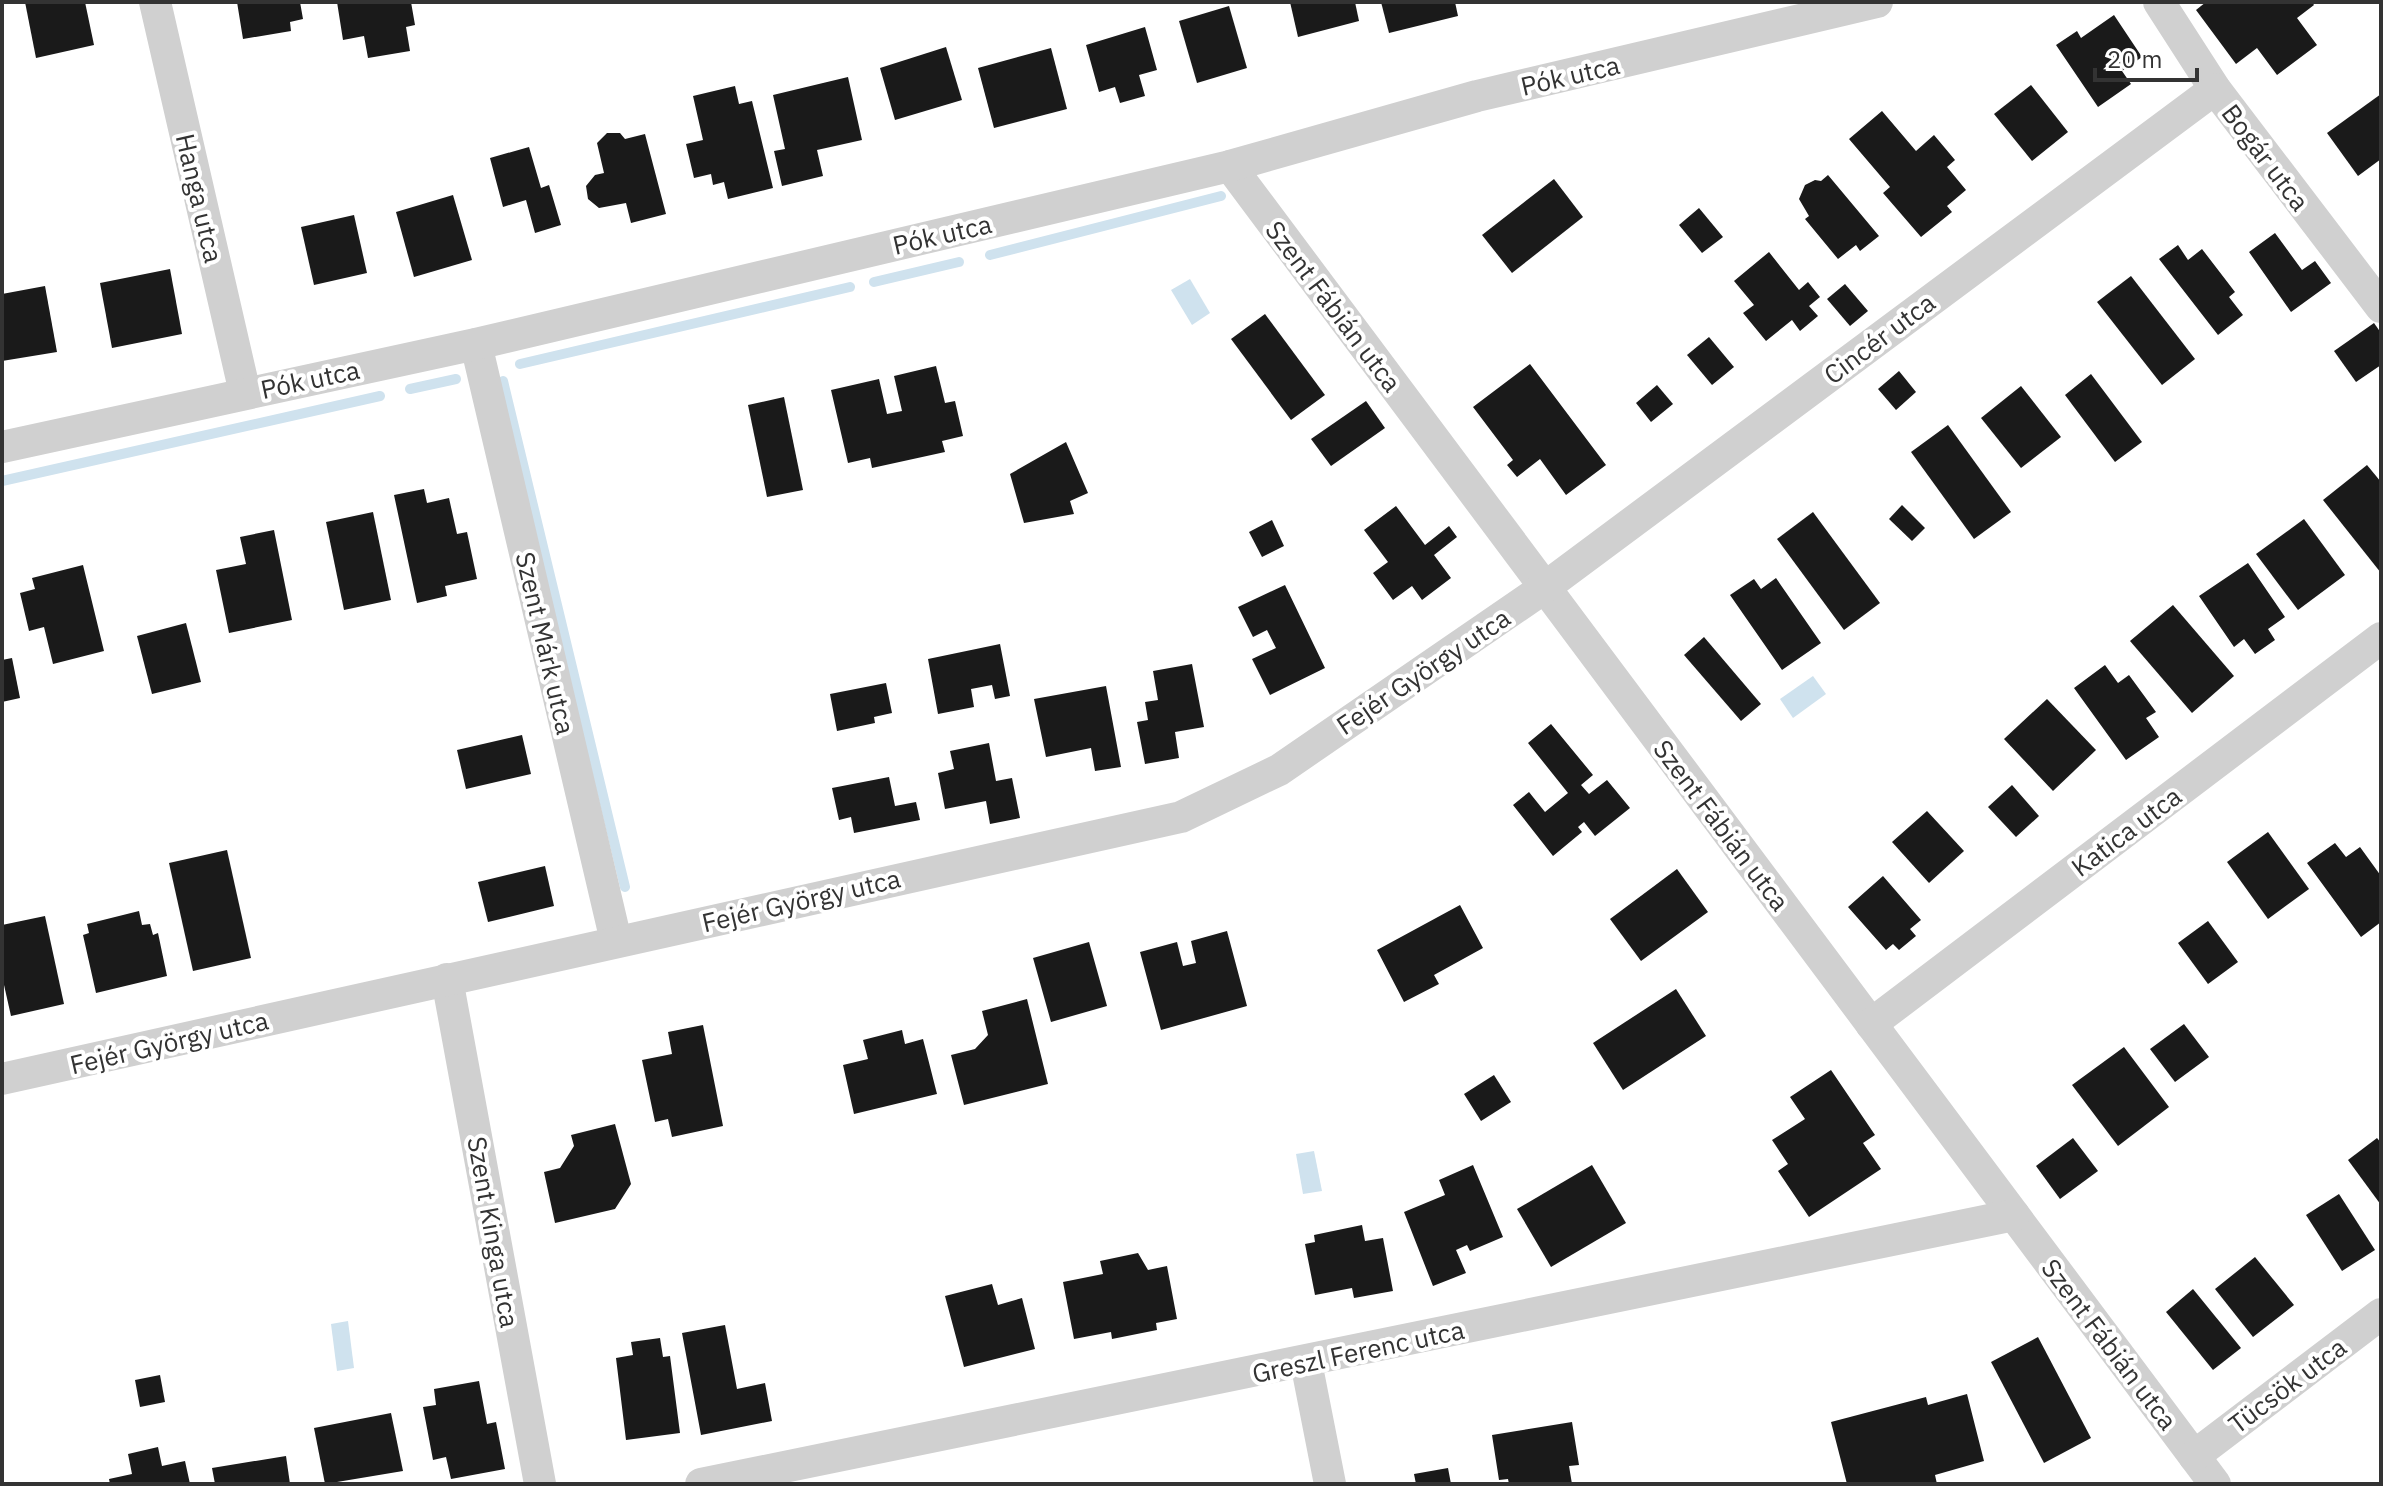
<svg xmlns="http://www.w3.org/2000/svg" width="2383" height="1486" font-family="'IBM Plex Sans',sans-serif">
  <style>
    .water { fill: #cfe2ee }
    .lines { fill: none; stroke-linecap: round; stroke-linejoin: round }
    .stream { stroke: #cfe2ee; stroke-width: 10 }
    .building { fill: #1a1a1a }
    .minor { stroke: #d0d0d0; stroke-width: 32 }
    .labels { text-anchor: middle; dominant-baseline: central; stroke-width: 8; stroke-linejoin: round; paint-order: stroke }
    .street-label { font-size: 26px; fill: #333; stroke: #fff }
  </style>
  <rect width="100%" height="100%" fill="#fff"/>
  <g class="water">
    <path d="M1190 279 1210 313 1192 325 1171 290Z"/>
    <path d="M1813 676 1826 694 1793 718 1780 699Z"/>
    <path d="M1314 1151 1322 1191 1303 1194 1296 1154Z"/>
    <path d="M348 1321 354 1368 337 1371 331 1324Z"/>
  </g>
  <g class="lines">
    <g class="stream">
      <path d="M990 255 1221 196"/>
      <path d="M874 282 959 262"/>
      <path d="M520 364 850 287"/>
      <path d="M503 381 625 887"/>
      <path d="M410 389 456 379"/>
      <path d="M2 481 380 396"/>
    </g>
  </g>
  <g class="building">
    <path d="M25 2H85L94 45 36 58Z"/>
    <path d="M237 2H300L303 19 290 22 291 31 243 39Z"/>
    <path d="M337 2H411L415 25 406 27 410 51 368 58 364 36 343 40Z"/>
    <path d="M1290 2H1355L1359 21 1298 37Z"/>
    <path d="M1381 2H1455L1458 16 1389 33Z"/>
    <path d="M2206 2H2312L2314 5 2297 18 2317 45 2277 75 2257 48 2236 64 2196 10Z"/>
    <path d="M1229 6 1247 68 1197 83 1179 21Z"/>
    <path d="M2114 15 2142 57 2122 71 2131 84 2098 107 2056 45 2077 31 2081 38Z"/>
    <path d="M1145 27 1157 70 1139 75 1145 96 1120 103 1115 87 1099 92 1086 45Z"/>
    <path d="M946 47 962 100 895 120 880 68Z"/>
    <path d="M1051 48 1067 109 994 128 978 68Z"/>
    <path d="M848 77 862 140 817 150 823 176 782 186 774 151 785 149 773 95Z"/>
    <path d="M2031 85 2068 132 2032 161 1994 114Z"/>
    <path d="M735 86 739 104 752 101 773 188 728 199 724 182 713 185 711 174 694 178 686 144 703 140 693 96Z"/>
    <path d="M2381 94V159L2358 176 2327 133Z"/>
    <path d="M1882 111 1916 151 1934 135 1955 160 1947 167 1966 190 1947 206 1952 212 1921 237 1883 193 1890 187 1849 139Z"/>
    <path d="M607 133H620L625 139 645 134 666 214 631 223 626 203 599 208 588 199 586 186 595 175 604 173 597 143Z"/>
    <path d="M529 147 541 188 549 185 561 225 535 233 526 200 503 207 490 158Z"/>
    <path d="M1828 175 1879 236 1860 251 1856 245 1838 259 1805 219 1809 216 1799 199 1805 185 1815 180 1821 181Z"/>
    <path d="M1554 179 1583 217 1512 273 1482 235Z"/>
    <path d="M453 195 472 260 414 277 396 212Z"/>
    <path d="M1699 208 1723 237 1702 253 1679 225Z"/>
    <path d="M354 215 367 273 314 285 301 227Z"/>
    <path d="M2275 233 2302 270 2315 261 2331 283 2291 312 2249 252Z"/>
    <path d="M2178 245 2188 260 2202 249 2235 292 2229 297 2243 315 2218 335 2159 259Z"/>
    <path d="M1769 252 1799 290 1808 282 1820 297 1809 306 1818 316 1800 331 1792 320 1766 341 1743 313 1754 305 1734 281Z"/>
    <path d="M170 269 182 334 112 348 100 283Z"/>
    <path d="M2131 276 2195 359 2162 385 2097 302Z"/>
    <path d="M1845 284 1868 311 1850 326 1827 299Z"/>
    <path d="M45 286 57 352 2 361V294Z"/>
    <path d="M1265 314 1325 395 1291 420 1231 339Z"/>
    <path d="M2374 323 2381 333V365L2356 382 2334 351Z"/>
    <path d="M1709 337 1734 367 1712 385 1687 355Z"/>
    <path d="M1530 364 1606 465 1566 495 1540 459 1517 477 1507 465 1513 460 1473 407Z"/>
    <path d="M936 366 945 403 955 401 963 436 942 441 945 452 872 468 870 458 848 463 831 390 879 379 887 414 902 411 894 376Z"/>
    <path d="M1899 371 1916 392 1896 410 1878 389Z"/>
    <path d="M2091 374 2142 442 2115 462 2065 395Z"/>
    <path d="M1657 385 1673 404 1651 422 1636 403Z"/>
    <path d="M2021 386 2061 437 2021 468 1981 418Z"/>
    <path d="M784 397 803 490 767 497 748 405Z"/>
    <path d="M1366 401 1385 428 1331 466 1311 439Z"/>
    <path d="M1948 425 2011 512 1974 539 1911 452Z"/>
    <path d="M1066 442 1088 493 1070 501 1074 514 1024 523 1010 474Z"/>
    <path d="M2367 465 2381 482V573L2323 500Z"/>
    <path d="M424 489 427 503 449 498 457 534 467 532 477 579 445 586 447 596 417 603 394 495Z"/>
    <path d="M1902 505 1925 528 1912 541 1889 519Z"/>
    <path d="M1396 506 1425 545 1449 526 1457 537 1434 555 1451 578 1422 600 1412 586 1393 600 1373 573 1388 562 1364 530Z"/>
    <path d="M373 512 391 600 344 610 326 522Z"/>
    <path d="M1813 512 1880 603 1844 630 1777 539Z"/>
    <path d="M2304 519 2345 575 2298 610 2256 554Z"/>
    <path d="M1272 520 1284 546 1262 557 1249 532Z"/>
    <path d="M274 530 292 620 229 633 216 570 246 564 240 537Z"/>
    <path d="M2248 563 2285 617 2268 629 2275 640 2255 654 2244 639 2234 647 2199 596Z"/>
    <path d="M83 565 104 651 53 664 44 627 29 631 20 593 35 589 32 578Z"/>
    <path d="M1776 578 1821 643 1782 670 1730 595 1754 579 1761 589Z"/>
    <path d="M1285 585 1325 668 1270 695 1252 659 1276 648 1267 630 1253 637 1238 607Z"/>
    <path d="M2173 605 2234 676 2192 713 2130 641Z"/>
    <path d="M186 623 201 682 152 694 137 636Z"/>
    <path d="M1704 637 1761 704 1741 721 1684 655Z"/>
    <path d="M1000 644 1010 696 995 699 992 685 971 689 974 707 938 714 928 659Z"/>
    <path d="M12 658 20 698 2 702V660Z"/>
    <path d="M1192 664 1204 727 1175 732 1179 758 1145 764 1137 722 1148 720 1145 702 1158 700 1153 671Z"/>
    <path d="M2105 665 2118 683 2129 675 2156 712 2146 718 2159 737 2126 760 2074 688Z"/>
    <path d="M886 683 892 713 874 717 875 723 837 731 830 694Z"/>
    <path d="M1106 686 1121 767 1095 771 1091 748 1046 757 1034 699Z"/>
    <path d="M2047 699 2096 750 2053 791 2004 739Z"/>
    <path d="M1551 724 1593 775 1581 785 1589 794 1607 780 1630 808 1595 836 1584 822 1578 827 1582 832 1553 856 1513 805 1529 792 1545 812 1568 793 1528 743Z"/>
    <path d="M522 735 531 774 466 789 457 750Z"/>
    <path d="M989 743 996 781 1012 778 1020 818 990 824 986 801 945 809 938 773 954 769 950 751Z"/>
    <path d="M889 777 895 806 916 802 920 820 854 833 851 817 839 820 832 788Z"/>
    <path d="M2012 785 2039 816 2016 837 1988 807Z"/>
    <path d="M1927 811 1964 851 1929 883 1892 842Z"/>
    <path d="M2268 832 2309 889 2268 919 2227 862Z"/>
    <path d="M2335 843 2346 857 2360 847 2381 876V922L2361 937 2307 863Z"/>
    <path d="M227 850 251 958 193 971 169 863Z"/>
    <path d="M545 866 554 906 488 922 478 882Z"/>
    <path d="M1677 869 1708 912 1641 961 1610 919Z"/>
    <path d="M1883 876 1921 920 1910 929 1916 936 1899 950 1893 944 1886 950 1848 907Z"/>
    <path d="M1460 905 1483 948 1434 975 1439 984 1404 1002 1377 950Z"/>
    <path d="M139 911 142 925 150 924 153 935 158 933 167 976 96 993 83 935 89 933 87 924Z"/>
    <path d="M45 916 64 1004 11 1016 2 976V925Z"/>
    <path d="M2208 921 2238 962 2208 984 2178 943Z"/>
    <path d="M1227 931 1247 1006 1161 1030 1140 952 1177 942 1183 966 1196 963 1191 941Z"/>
    <path d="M1089 942 1107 1006 1051 1022 1033 958Z"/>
    <path d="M1676 989 1706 1036 1623 1090 1593 1043Z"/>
    <path d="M1027 999 1048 1084 964 1105 951 1055 975 1049 988 1035 982 1011Z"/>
    <path d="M2184 1024 2209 1057 2175 1082 2150 1049Z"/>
    <path d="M703 1025 723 1126 672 1137 668 1119 655 1122 642 1060 672 1054 668 1032Z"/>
    <path d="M902 1030 905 1044 923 1039 937 1094 854 1114 843 1065 868 1059 863 1040Z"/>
    <path d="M2124 1047 2169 1107 2118 1146 2072 1085Z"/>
    <path d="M1831 1070 1875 1135 1863 1143 1881 1169 1809 1217 1778 1171 1788 1164 1772 1140 1805 1119 1790 1097Z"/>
    <path d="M1494 1075 1511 1102 1481 1121 1464 1094Z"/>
    <path d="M615 1124 631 1184 615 1209 555 1223 544 1172 560 1168 574 1146 571 1135Z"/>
    <path d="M2073 1138 2098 1171 2060 1199 2036 1166Z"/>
    <path d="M2377 1138 2381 1143V1205L2348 1160Z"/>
    <path d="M1473 1165 1503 1237 1470 1251 1467 1245 1456 1250 1466 1273 1433 1286 1404 1212 1445 1195 1439 1180Z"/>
    <path d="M1592 1165 1626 1223 1551 1267 1517 1209Z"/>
    <path d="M2339 1194 2375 1250 2342 1271 2306 1215Z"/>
    <path d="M1362 1225 1365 1241 1383 1238 1393 1291 1354 1298 1352 1288 1315 1295 1305 1244 1315 1242 1314 1235Z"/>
    <path d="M1138 1253 1148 1270 1167 1266 1177 1319 1156 1323 1157 1330 1112 1339 1111 1332 1074 1339 1063 1282 1103 1274 1100 1261Z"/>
    <path d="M2255 1257 2294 1305 2253 1337 2215 1289Z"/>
    <path d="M992 1284 998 1305 1022 1298 1035 1349 964 1367 945 1296Z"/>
    <path d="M2193 1289 2241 1348 2213 1370 2166 1312Z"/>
    <path d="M725 1325 737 1389 765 1383 772 1421 701 1435 682 1333Z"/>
    <path d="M2038 1337 2091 1438 2044 1463 1991 1362Z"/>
    <path d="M660 1338 663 1357 670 1356 680 1433 626 1440 616 1358 633 1355 631 1342Z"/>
    <path d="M160 1375 165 1402 140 1407 135 1380Z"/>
    <path d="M479 1381 487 1424 496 1422 505 1469 451 1479 446 1457 433 1460 423 1407 436 1405 434 1389Z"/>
    <path d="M1967 1394 1984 1461 1935 1475 1937 1484H1847L1831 1422 1926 1397 1928 1405Z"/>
    <path d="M391 1413 403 1471 325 1484 314 1428Z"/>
    <path d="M1572 1422 1579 1465 1569 1466 1572 1484H1509L1508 1479 1499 1480 1492 1435Z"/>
    <path d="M158 1447 162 1466 185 1461 190 1484H110L109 1479 132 1474 128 1454Z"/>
    <path d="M286 1456 290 1484H215L212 1468Z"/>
    <path d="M1448 1468 1451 1484H1416L1414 1474Z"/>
  </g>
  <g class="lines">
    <g class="minor">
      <path d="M155 2 245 393"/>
      <path d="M2159 2 2215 89 2381 307"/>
      <path d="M1230 166 2215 1484"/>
      <path d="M476 344 616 941"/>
      <path d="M2 447 476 344 1230 166 1477 96 1877 2"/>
      <path d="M447 979 540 1484"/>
      <path d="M1871 1024 2381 638"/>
      <path d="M2 1079 1181 817 1279 770 1544 588 2215 89"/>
      <path d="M1306 1362 1330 1484"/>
      <path d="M2194 1456 2381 1314"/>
      <path d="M701 1484 2014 1215"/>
    </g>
  </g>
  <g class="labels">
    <g class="street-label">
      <text transform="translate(1570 75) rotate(-13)">Pók utca</text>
      <text transform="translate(2266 157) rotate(53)">Bogár utca</text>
      <text transform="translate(200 198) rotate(77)">Hanga utca</text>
      <text transform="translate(942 234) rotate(-13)">Pók utca</text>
      <text transform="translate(1334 306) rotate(53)">Szent Fábián utca</text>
      <text transform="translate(1879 338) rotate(-37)">Cincér utca</text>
      <text transform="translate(310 379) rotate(-12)">Pók utca</text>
      <text transform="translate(546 643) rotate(77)">Szent Márk utca</text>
      <text transform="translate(1423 671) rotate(-34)">Fejér György utca</text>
      <text transform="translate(1722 825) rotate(53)">Szent Fábián utca</text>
      <text transform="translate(2126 831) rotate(-37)">Katica utca</text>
      <text transform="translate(801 900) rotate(-13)">Fejér György utca</text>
      <text transform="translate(169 1042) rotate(-13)">Fejér György utca</text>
      <text transform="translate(494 1232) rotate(80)">Szent Kinga utca</text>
      <text transform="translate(2110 1344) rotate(53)">Szent Fábián utca</text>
      <text transform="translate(1358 1351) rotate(-12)">Greszl Ferenc utca</text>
      <text transform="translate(2287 1385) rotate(-37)">Tücsök utca</text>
    </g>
  </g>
  <rect width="2383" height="1486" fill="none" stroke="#333333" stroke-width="8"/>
  <path d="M2095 68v12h102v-12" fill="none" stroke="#333333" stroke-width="4"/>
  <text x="2107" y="68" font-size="24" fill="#333333" stroke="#ffffff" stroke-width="6" paint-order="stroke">20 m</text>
</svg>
